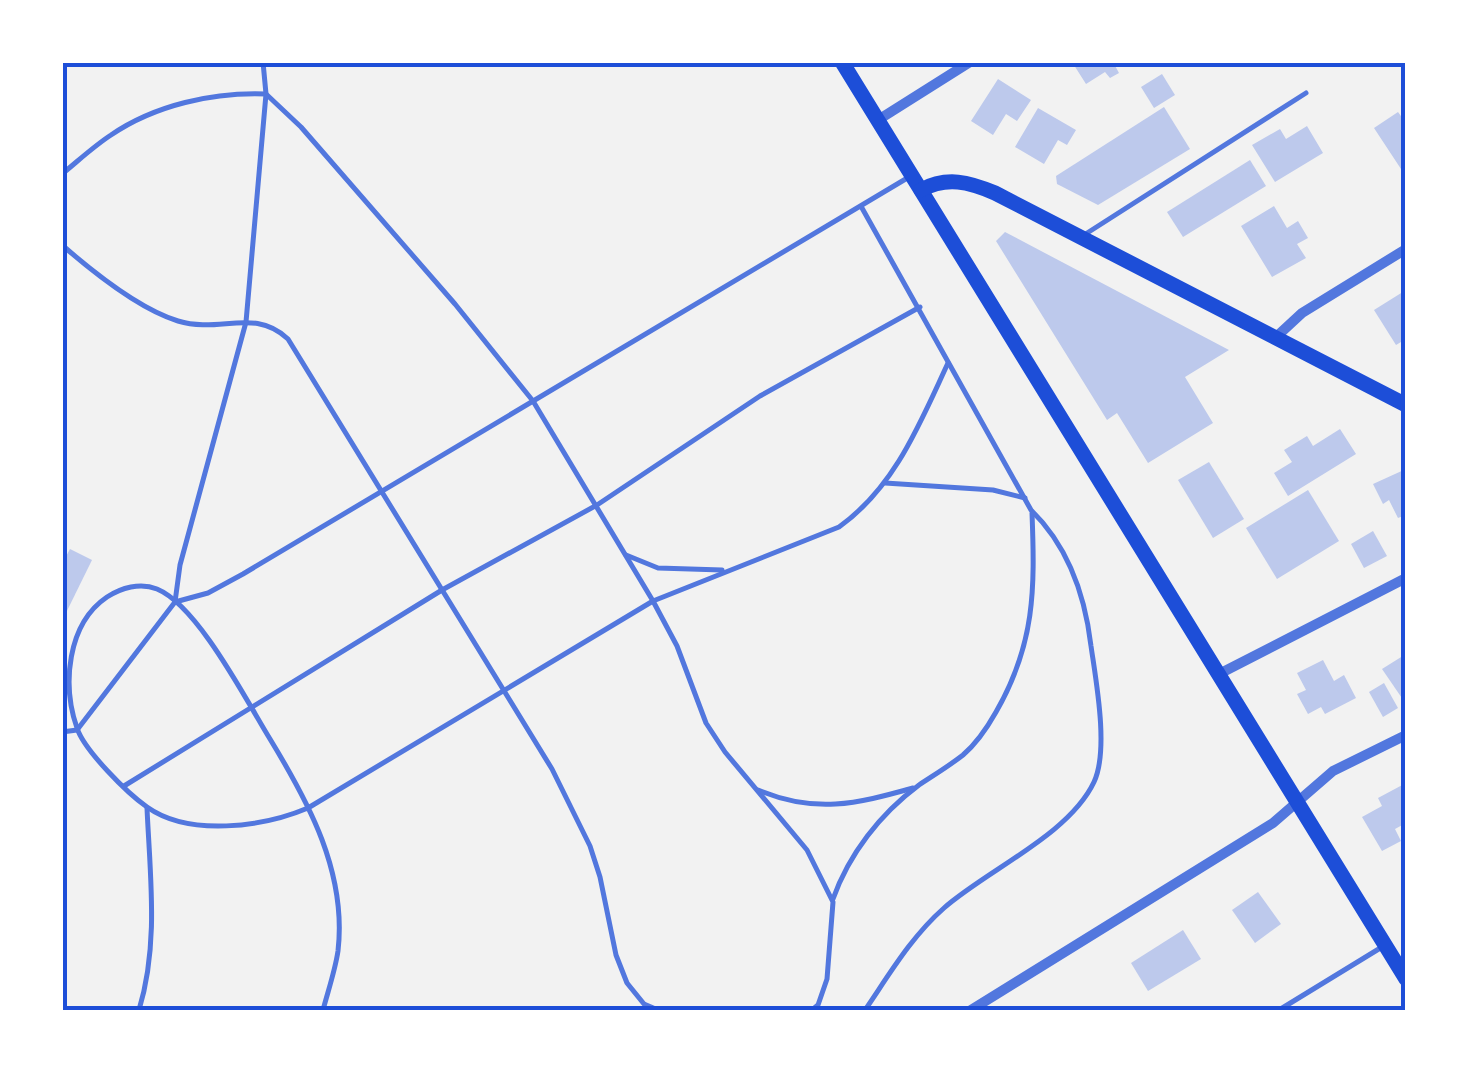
<svg xmlns="http://www.w3.org/2000/svg" width="1468" height="1073" font-family="'PT Sans Narrow',sans-serif">
  <style>
    .building { fill: #bdc9ec }
    .lines { fill: none; stroke-linecap: round; stroke-linejoin: round }
    .service { stroke: #5277de; stroke-width: 5 }
    .minor { stroke: #5277de; stroke-width: 10 }
    .secondary { stroke: #1d4ed8; stroke-width: 15 }
    .neatline { fill: none; stroke: #1d4ed8; stroke-width: 4 }
  </style>
  <rect width="100%" height="100%" fill="#f2f2f2"/>
  <g class="building">
    <path d="M1072 62H1113L1119 73 1110 78 1105 72 1086 84Z"/>
    <path d="M1162 74 1175 95 1154 108 1141 87Z"/>
    <path d="M998 79 1031 100 1017 121 1006 114 993 135 971 121Z"/>
    <path d="M1164 107 1190 149 1098 205 1057 184 1056 176Z"/>
    <path d="M1038 108 1076 130 1067 145 1058 140 1044 164 1015 147Z"/>
    <path d="M1398 112 1406 123V141L1401 143 1406 150V166L1401 169 1374 128Z"/>
    <path d="M1307 126 1323 153 1275 182 1252 145 1280 129 1286 139Z"/>
    <path d="M1250 160 1266 186 1183 237 1167 212Z"/>
    <path d="M1274 206 1287 228 1298 221 1308 238 1297 244 1306 258 1272 277 1241 226Z"/>
    <path d="M1005 232 1229 350 1185 377 1213 423 1148 463 1117 413 1107 420 1071 362 996 241Z"/>
    <path d="M1406 290V339L1396 345 1374 310Z"/>
    <path d="M1340 429 1356 454 1288 496 1274 473 1292 462 1284 450 1307 436 1313 446Z"/>
    <path d="M1209 462 1244 519 1213 538 1178 480Z"/>
    <path d="M1406 469V515L1398 518 1389 500 1383 504 1373 484Z"/>
    <path d="M1308 490 1339 541 1277 579 1246 528Z"/>
    <path d="M1373 531 1387 556 1364 568 1351 544Z"/>
    <path d="M70 549 92 560 62 621V564Z"/>
    <path d="M1406 654V704L1382 669Z"/>
    <path d="M1323 660 1334 681 1344 675 1356 698 1325 714 1321 707 1308 714 1297 694 1306 690 1297 673Z"/>
    <path d="M1384 683 1398 708 1383 717 1369 692Z"/>
    <path d="M1406 783V823L1395 829 1401 841 1382 851 1362 817 1382 806 1378 798Z"/>
    <path d="M1258 892 1281 924 1255 943 1232 910Z"/>
    <path d="M1183 930 1201 959 1148 991 1131 963Z"/>
  </g>
  <g class="lines">
    <g class="service">
      <path d="M62 174C78 161 94 146 111 135 155 105 213 92 266 94L301 127 455 304 533 401 653 601 677 646 706 723 725 752 807 850 833 902 827 979 818 1005 812 1010"/>
      <path d="M862 208 1031 510C1069 547 1085 595 1091 646 1096 681 1109 750 1094 782 1069 835 987 870 944 908 911 937 889 975 865 1010"/>
      <path d="M1084 235 1306 93"/>
      <path d="M62 245C93 272 139 309 178 321 220 334 254 307 288 339L552 769 590 846 600 877 616 955 627 983 644 1004 658 1010"/>
      <path d="M885 483 993 490 1025 498"/>
      <path d="M626 555 658 568 722 570"/>
      <path d="M175 602 208 593 243 574 909 177"/>
      <path d="M62 732 77 730 175 602 180 565 246 322 266 94 263 62"/>
      <path d="M124 786 442 590 597 505 760 396 920 307"/>
      <path d="M758 790C815 814 856 804 913 788"/>
      <path d="M833 899C849 854 880 814 919 785 934 775 949 766 963 755 977 743 987 728 996 712 1035 644 1035 590 1032 513"/>
      <path d="M139 1010C159 944 150 876 147 808"/>
      <path d="M323 1010C328 991 335 971 338 951 347 873 309 803 270 739 246 700 198 606 157 589 140 582 121 588 107 597 67 624 62 685 77 728 84 750 127 793 147 807 189 837 263 827 308 808L653 601 839 527C895 487 920 423 948 363"/>
      <path d="M1279 1010 1382 947"/>
    </g>
    <g class="minor">
      <path d="M878 120 970 62"/>
      <path d="M1275 338 1302 313 1406 249"/>
      <path d="M1219 674 1406 578"/>
      <path d="M971 1010 1273 823 1333 771 1406 735"/>
    </g>
    <g class="secondary">
      <path d="M842 62 1406 979"/>
      <path d="M921 190C947 176 969 182 995 193L1406 405"/>
    </g>
  </g>
  <rect width="1468" height="1073" fill="none" stroke="#ffffff" stroke-width="130"/>
  <rect x="65" y="65" width="1338" height="943" class="neatline"/>
</svg>
